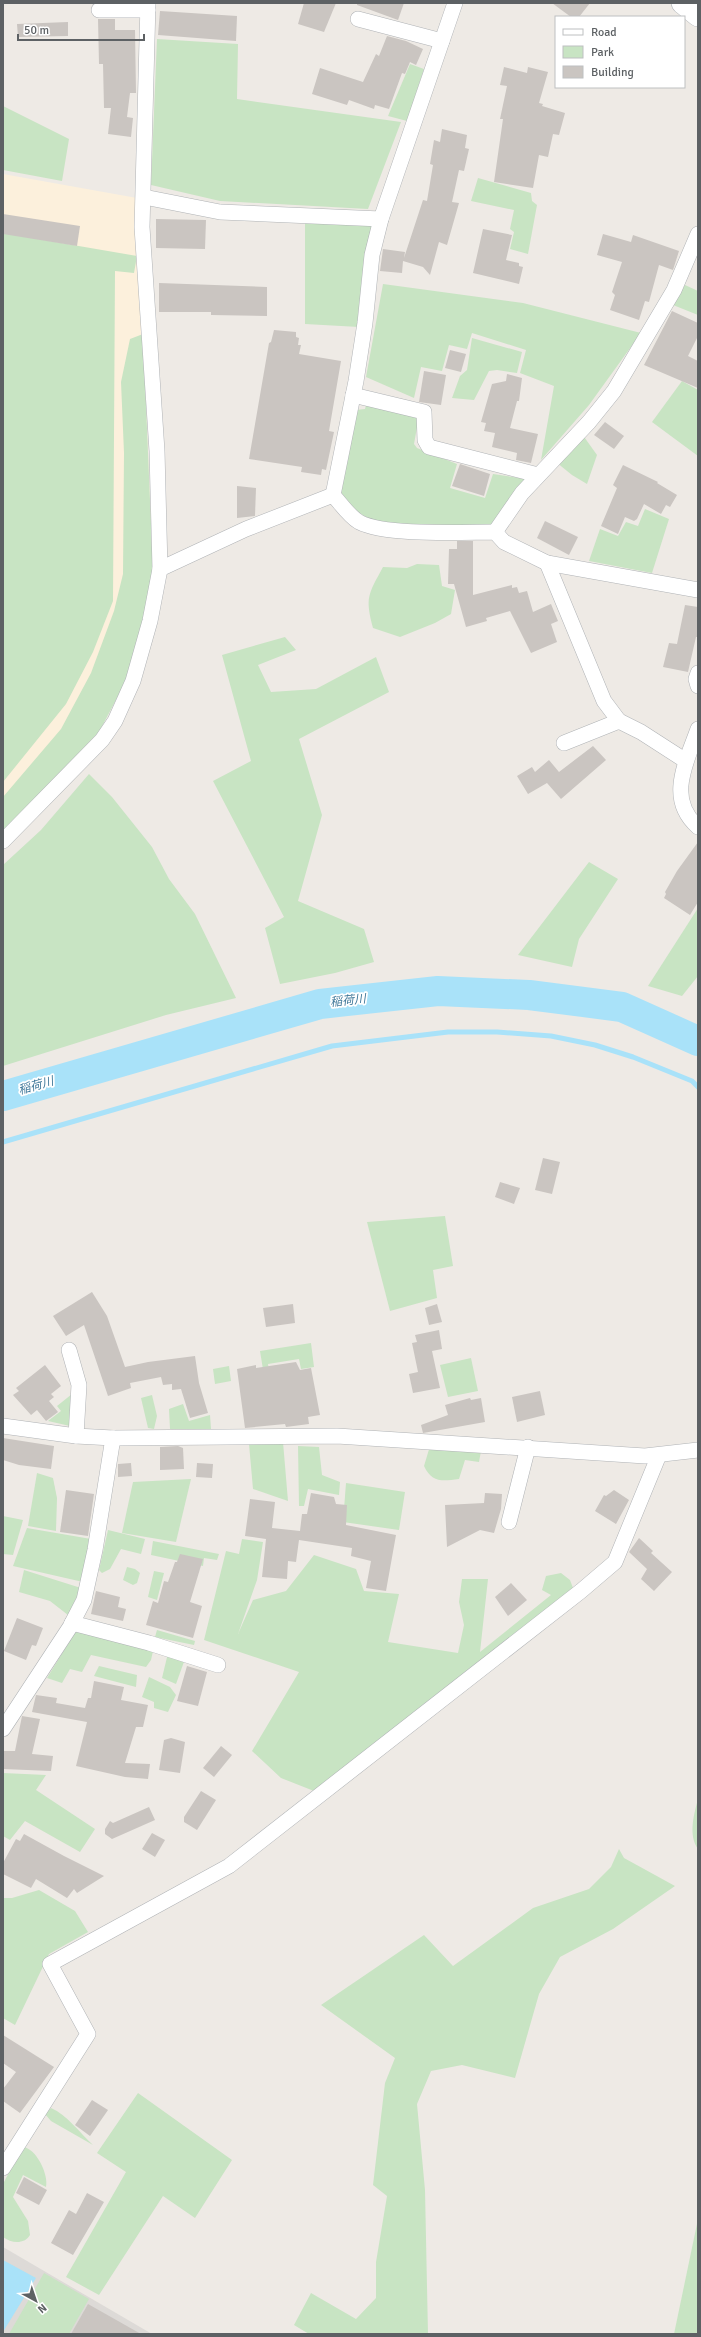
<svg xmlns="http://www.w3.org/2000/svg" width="701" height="2337" font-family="Signika,'Noto Sans JP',sans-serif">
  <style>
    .commercial { fill: #fcf0dc }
    .industrial { fill: #dddad7 }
    .green { fill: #c8e4c3 }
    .water { fill: #a9e2f9 }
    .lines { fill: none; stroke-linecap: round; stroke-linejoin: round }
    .stream { stroke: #a9e2f9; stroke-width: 5 }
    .river { stroke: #a9e2f9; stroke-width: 30 }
    .building { fill: #cac5c1 }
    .minor-casing { stroke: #b0b3b6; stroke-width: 16 }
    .secondary-casing { stroke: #b1b5b9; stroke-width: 22 }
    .minor { stroke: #fff; stroke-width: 15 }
    .secondary { stroke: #fff; stroke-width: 21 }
    .labels { text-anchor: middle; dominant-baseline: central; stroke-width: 3.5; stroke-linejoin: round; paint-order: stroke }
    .water-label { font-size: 12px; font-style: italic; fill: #41799a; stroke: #fff }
  </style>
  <rect width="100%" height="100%" fill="#eeeae5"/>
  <path class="commercial" d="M3 174 137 198 153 571 99 732 3 831Z"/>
  <path class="industrial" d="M3 2247 152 2334H3Z"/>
  <g class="green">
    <path d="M157 39 238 44 237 99 401 122 368 209 220 201 151 185Z"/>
    <path d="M410 64 424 69 407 121 388 116Z"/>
    <path d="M3 106 69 139 62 181 3 170Z"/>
    <path d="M478 178 531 193 532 201 537 205 528 254 510 249 514 232 510 229 514 210 471 201Z"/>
    <path d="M305 221 372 224 362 276 359 327 305 324Z"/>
    <path d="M3 233 137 256 134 273 115 271 113 601 93 652 66 704 3 782Z"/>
    <path d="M383 284 523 303 641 333 589 405 541 460 554 386 520 373 526 350 472 333 467 349 449 345 442 371 421 367 414 398 366 377Z"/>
    <path d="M685 285 698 291V315L673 305Z"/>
    <path d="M143 334 153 571 140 633 127 679 99 732 3 831V797L61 729 91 673 114 611 123 574 124 453 121 382 130 339Z"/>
    <path d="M472 338 522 352 517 373 497 370 489 371 474 400 452 398 460 376 467 370Z"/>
    <path d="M682 381 698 390V456L652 422Z"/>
    <path d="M367 402 419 416 414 444 417 448 457 464 450 488 485 498 493 474 526 479 491 526 377 523 359 513 341 494 356 410 365 409Z"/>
    <path d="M582 434 597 455 587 484 572 475 556 462Z"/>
    <path d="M645 509 669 519 652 573 589 561 600 529 618 536 626 522 638 526Z"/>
    <path d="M417 564 439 565 442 586 455 590 451 614 435 623 400 637 373 628C365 597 368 595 383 567L407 568Z"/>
    <path d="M285 637 296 650 258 665 271 692 316 689 376 657 389 692 299 739 322 815 298 901 364 929 374 962 335 973 280 984 265 928 284 917 213 781 251 761 222 655Z"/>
    <path d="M89 774 112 797 152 847 169 879 195 914 236 998 166 1015 3 1066V865L41 830Z"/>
    <path d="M589 862 618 879 579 939 572 967 518 955Z"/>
    <path d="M698 908V976L682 996 648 986Z"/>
    <path d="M445 1216 453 1266 433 1270 437 1298 390 1311 367 1222Z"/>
    <path d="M311 1343 314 1367 301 1369 299 1359 268 1364 271 1387 266 1388 260 1351Z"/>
    <path d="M471 1358 478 1391 448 1397 440 1365Z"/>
    <path d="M229 1366 231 1381 215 1384 213 1369Z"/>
    <path d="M72 1394 70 1426 48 1421 61 1411 57 1406Z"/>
    <path d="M152 1395 157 1416 154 1429 148 1428 141 1398Z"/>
    <path d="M183 1404 189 1421 210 1415 211 1429H170L169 1409Z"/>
    <path d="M283 1442 288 1501 253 1489 249 1444Z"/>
    <path d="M298 1446 319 1447 322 1475 340 1482 339 1495 308 1489 304 1506H299Z"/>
    <path d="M430 1446 481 1451 479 1462 465 1460 459 1479C442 1481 432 1483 424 1466Z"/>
    <path d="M37 1473 53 1478 57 1498 56 1531 28 1526Z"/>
    <path d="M191 1479 176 1542 122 1533 133 1482Z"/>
    <path d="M346 1483 405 1492 399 1530 343 1522Z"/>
    <path d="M3 1516 23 1520 13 1555 3 1554Z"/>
    <path d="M27 1528 91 1539 83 1582 13 1566Z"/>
    <path d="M108 1530 145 1539 141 1554 121 1549 110 1569 102 1573 99 1570Z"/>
    <path d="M242 1539 263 1542 257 1580 238 1634 253 1600 286 1591 314 1555 356 1569 364 1591 399 1594 388 1642 458 1653 464 1625 459 1602 462 1579H488L480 1652 551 1595 542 1590 546 1576 561 1573 570 1580 573 1588 314 1791 281 1778 252 1751 299 1672 204 1640 226 1551 239 1554Z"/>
    <path d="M153 1541 219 1554 217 1560 204 1558 203 1566 151 1555Z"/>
    <path d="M127 1567 135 1569 140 1573 137 1583 133 1585 123 1580Z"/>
    <path d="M24 1570 81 1588 68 1615 50 1601 19 1592Z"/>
    <path d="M154 1571 164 1573 157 1600 148 1597Z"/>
    <path d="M77 1629 153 1651 151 1660 146 1667 91 1655 82 1672 70 1669 62 1683 47 1678Z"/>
    <path d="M157 1630 195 1641 194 1645 155 1637Z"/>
    <path d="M168 1653 185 1659 176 1684 162 1678Z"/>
    <path d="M99 1666 137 1675 136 1687 94 1676Z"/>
    <path d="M149 1677 170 1687 176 1695 168 1712 154 1708V1702L142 1697Z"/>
    <path d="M3 1773 46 1775 36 1790 95 1829 80 1852 25 1821 10 1840 3 1836Z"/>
    <path d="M698 1799V1849C688 1835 694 1814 698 1799Z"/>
    <path d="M619 1849 624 1858 675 1886 613 1929 560 1957 539 1994 515 2078 462 2065 431 2071 417 2104 425 2190 428 2334H309L294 2325 311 2293 356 2319 376 2298V2262L387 2196 373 2185 385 2083 395 2058 321 2005 424 1935 453 1966 533 1908 589 1889 611 1867Z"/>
    <path d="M39 1890 75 1911 88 1932 49 1954 15 2025 3 2018V1898H12Z"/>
    <path d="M138 2093 232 2160 195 2218 163 2196 99 2295 66 2277 126 2172 97 2153Z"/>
    <path d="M51 2108C67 2115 80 2133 93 2145L51 2121 45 2114Z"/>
    <path d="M22 2147C36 2147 49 2175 46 2187L23 2175 13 2197 28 2221 30 2235C24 2245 11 2243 3 2237V2184Z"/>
    <path d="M698 2219V2334H674Z"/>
    <path d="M44 2273 89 2299 69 2334H9Z"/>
  </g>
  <path class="water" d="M3 2260 36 2278 3 2332Z"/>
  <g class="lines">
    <path class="stream" d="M3 1142 332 1046 448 1032H497L551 1036 595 1045 633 1057 692 1081 698 1087"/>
    <path class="river" d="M3 1096 320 1004 438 991 529 995 622 1007 698 1041"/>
  </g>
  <g class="building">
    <path d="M304 3H336L324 32 298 24Z"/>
    <path d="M357 3H404L398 20 357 5Z"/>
    <path d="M552 3H590L579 17H571Z"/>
    <path d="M160 11 237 16 236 41 158 35Z"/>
    <path d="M98 19H115V30H135L136 93H130L127 117 133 118 131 137 108 134 111 108H104L103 64H99Z"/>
    <path d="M68 22V36L18 37 17 24Z"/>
    <path d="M387 36 406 41 423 49 416 65 410 62 405 74 402 73 389 109 375 105 374 109 349 100 347 105 312 94 320 68 363 82 376 54 379 56Z"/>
    <path d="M504 67 527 73 528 67 548 72 539 103 543 104 542 106 565 113 559 135 553 134 548 157 539 155 533 188 494 182 503 119H500L507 86 500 85Z"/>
    <path d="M442 129 467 135 465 148 469 149 464 171 459 170 452 202 459 203 447 245 439 242 430 275 423 267 403 261 402 273 380 271 383 249 405 252 404 258 423 200 427 201 433 165 430 164 434 140 440 142Z"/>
    <path d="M3 214 80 226 77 246 3 234Z"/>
    <path d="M156 219 206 220 205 249 156 248Z"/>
    <path d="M483 229 512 235 506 260 519 263V266L523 267 519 284 473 273Z"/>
    <path d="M603 234 631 242 633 235 679 251 673 270 659 265 649 302 645 301 639 320 610 310 615 295 612 292 622 262 597 255Z"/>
    <path d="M159 283 267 287V316L211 315V312H159Z"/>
    <path d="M672 311 698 323V336L688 356 698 361V388L644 365Z"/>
    <path d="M274 330 296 332V337L299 338 298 345H301L299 354 341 361 329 431 334 432 326 470 322 469 321 475 301 472 302 467 249 459 269 343 271 342Z"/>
    <path d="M450 350 466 354 461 372 445 368Z"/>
    <path d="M424 371 446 375 441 405 419 402Z"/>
    <path d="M507 374 522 378 519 401H517L510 428 538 434 531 463 516 460 517 453 492 447 495 433 484 431 486 423 481 422 492 384 506 381Z"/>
    <path d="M605 422 624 436 614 449 594 435Z"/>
    <path d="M460 464 490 474 484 496 452 486Z"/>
    <path d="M623 465 658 482 657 483 677 495 670 507 666 505 661 514 644 504 637 519 634 521 625 517 618 534 601 526 617 488 613 485Z"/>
    <path d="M237 486 256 488 255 516 237 518Z"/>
    <path d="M545 521 578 537 569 555 537 538Z"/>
    <path d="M457 541H473V595L512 585V588L517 587 519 593 527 591 533 612 551 604 558 621 551 624 557 642 531 653 510 611 486 618 487 621 466 627 454 584H448L449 549H457Z"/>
    <path d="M685 605 698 607V637H696L688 672 663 667 669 643 677 644Z"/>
    <path d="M593 746 606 760 561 799 547 783 528 794 517 776 532 767 535 772 549 760 559 772Z"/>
    <path d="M698 842V902L690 915 664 898 666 894 665 892 677 871Z"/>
    <path d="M543 1158 560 1162 552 1194 535 1190Z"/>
    <path d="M500 1182 520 1188 514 1204 495 1197Z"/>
    <path d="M92 1292 107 1316 125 1367 148 1362 195 1356 199 1383 208 1413 190 1418 181 1389 172 1390V1384L163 1385 161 1377 130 1383 131 1388 108 1396 84 1325 66 1336 53 1316Z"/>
    <path d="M293 1304 295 1323 266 1327 263 1308Z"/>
    <path d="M437 1304 442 1322 429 1325 425 1308Z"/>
    <path d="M439 1330 442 1349 432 1351 440 1388 413 1393 409 1374 418 1372 412 1343 417 1342 415 1335Z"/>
    <path d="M296 1362 300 1370 311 1368 320 1415 308 1417 309 1424 286 1427 285 1424 245 1428 237 1369 256 1365V1368Z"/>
    <path d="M45 1365 61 1386 51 1394 54 1397 49 1401 58 1412 46 1421 37 1410 31 1415 13 1395 19 1391 16 1388Z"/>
    <path d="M540 1391 545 1415 517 1422 512 1397Z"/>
    <path d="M470 1398 471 1400 481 1398 485 1422 423 1433 421 1425 448 1415 445 1405Z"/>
    <path d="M3 1438 54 1446 51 1469 19 1465 3 1460Z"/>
    <path d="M178 1446 183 1448 184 1469 160 1470V1447Z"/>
    <path d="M131 1463 132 1476 118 1477V1464Z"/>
    <path d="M197 1463 213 1464 212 1478 196 1477Z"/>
    <path d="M66 1490 94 1494 88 1536 60 1532Z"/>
    <path d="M614 1490 629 1500 616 1524 595 1511 604 1495 606 1496Z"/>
    <path d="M311 1493 334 1497 336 1504 347 1505 346 1525 396 1535 386 1591 366 1588 371 1561 351 1556 352 1548 299 1540 296 1562 288 1561 287 1579 262 1577 266 1539 245 1536 250 1499 275 1502 272 1528 300 1531 302 1514H307Z"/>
    <path d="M485 1493 502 1494 501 1509 494 1533 480 1530 447 1547 445 1505 484 1503Z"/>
    <path d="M639 1538 653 1551 651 1553 672 1572 654 1591 641 1579 647 1569 629 1552Z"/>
    <path d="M180 1554 203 1559 190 1602 202 1606 193 1638 146 1625 153 1601 158 1603 164 1581 168 1582 175 1562H177Z"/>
    <path d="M511 1583 527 1600 508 1616 495 1597Z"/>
    <path d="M96 1591 120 1597 118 1607 126 1609 123 1621 91 1614Z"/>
    <path d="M17 1618 43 1628 36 1646 32 1645 26 1660 4 1651Z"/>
    <path d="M187 1666 207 1672 198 1706 177 1701Z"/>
    <path d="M94 1681 124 1687 121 1700 148 1705 143 1727H136L125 1763 150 1764 148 1779 125 1777 76 1766 87 1722 32 1712 36 1695 57 1698 56 1703 85 1708 88 1698H91Z"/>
    <path d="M22 1716 40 1719 32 1754 53 1756 51 1771 3 1769V1751H15Z"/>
    <path d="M171 1738 185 1742 180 1773 159 1770 164 1740Z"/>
    <path d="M221 1746 232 1755 214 1777 203 1768Z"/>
    <path d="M201 1791 216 1800 197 1830 184 1822V1817Z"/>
    <path d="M149 1807 155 1820 112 1839 105 1834V1829L110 1821 113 1823Z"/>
    <path d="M152 1833 165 1840 155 1857 142 1849Z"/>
    <path d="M24 1834 64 1856 104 1876 77 1893 74 1889 67 1898 36 1879 31 1888 3 1874V1863L16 1839 20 1841Z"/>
    <path d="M3 2035 54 2067 20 2113 3 2101V2089L16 2072 3 2063Z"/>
    <path d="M92 2100 108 2110 90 2136 75 2125Z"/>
    <path d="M24 2177 47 2190 39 2205 16 2193Z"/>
    <path d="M87 2193 104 2202 73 2255 51 2243 69 2210 76 2214Z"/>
    <path d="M88 2304 141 2334H71Z"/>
  </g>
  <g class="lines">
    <defs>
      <g id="minor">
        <path d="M99 10H148"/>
        <path d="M358 19 442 41"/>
        <path d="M144 197 220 212 381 219"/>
        <path d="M353 395 424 412 425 440 429 447 538 475"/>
        <path d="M333 495 356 381 365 323 372 255 381 219 455 3"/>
        <path d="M333 495C341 504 349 516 359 522 385 536 462 532 495 532L504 542 547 563 698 590"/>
        <path d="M495 532 522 493 589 422 614 391 674 290 698 234"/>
        <path d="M547 563 604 701 619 721"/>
        <path d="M160 569 246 529 333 495"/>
        <path d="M698 673 696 679 698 686"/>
        <path d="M698 729C686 763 666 799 698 827"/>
        <path d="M564 743 619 721 641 732 686 761"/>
        <path d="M3 841 102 740 115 721 133 681 150 621 160 569 157 451 142 227 148 3"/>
        <path d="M69 1350 79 1385 76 1436"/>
        <path d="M3 1426 76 1436 113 1438 337 1436 645 1456 698 1450"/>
        <path d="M509 1522 528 1447"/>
        <path d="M72 1623 149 1643 218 1665"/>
        <path d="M3 1729 70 1627 84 1600 95 1550 113 1438"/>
        <path d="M3 2168 88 2034 50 1964 229 1866 581 1591 615 1562 659 1455"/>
      </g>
      <path id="secondary" d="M682 3 698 16"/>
    </defs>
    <use href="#minor" class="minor-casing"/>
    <use href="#secondary" class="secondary-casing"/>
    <use href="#minor" class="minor"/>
    <use href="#secondary" class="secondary"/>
  </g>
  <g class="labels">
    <g class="water-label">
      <text transform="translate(348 1001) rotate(-6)">稲荷川</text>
      <text transform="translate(36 1086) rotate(-16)">稲荷川</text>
    </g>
  </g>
  <rect width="701" height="2337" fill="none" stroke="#5d6164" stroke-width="8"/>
  <rect x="555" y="16" width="130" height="72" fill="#ffffff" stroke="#bec0c1"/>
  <rect x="563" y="29" width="20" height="6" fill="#ffffff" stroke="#bec0c1"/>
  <text x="591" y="36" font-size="12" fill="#5d6164">Road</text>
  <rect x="563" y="46" width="20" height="12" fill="#c8e4c3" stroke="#bec0c1"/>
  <text x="591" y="56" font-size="12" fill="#5d6164">Park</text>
  <rect x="563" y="66" width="20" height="12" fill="#cac5c1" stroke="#bec0c1"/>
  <text x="591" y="76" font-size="12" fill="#5d6164">Building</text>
  <g transform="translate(36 2301) rotate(140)" stroke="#ffffff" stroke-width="3" paint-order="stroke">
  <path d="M0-3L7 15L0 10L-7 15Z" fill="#5d6164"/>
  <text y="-6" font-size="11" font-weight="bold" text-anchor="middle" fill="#5d6164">N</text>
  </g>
  <path d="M18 34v6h126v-6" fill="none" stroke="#5d6164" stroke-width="2"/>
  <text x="24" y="34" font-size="12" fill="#5d6164" stroke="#ffffff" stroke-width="3" paint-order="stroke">50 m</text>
</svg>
